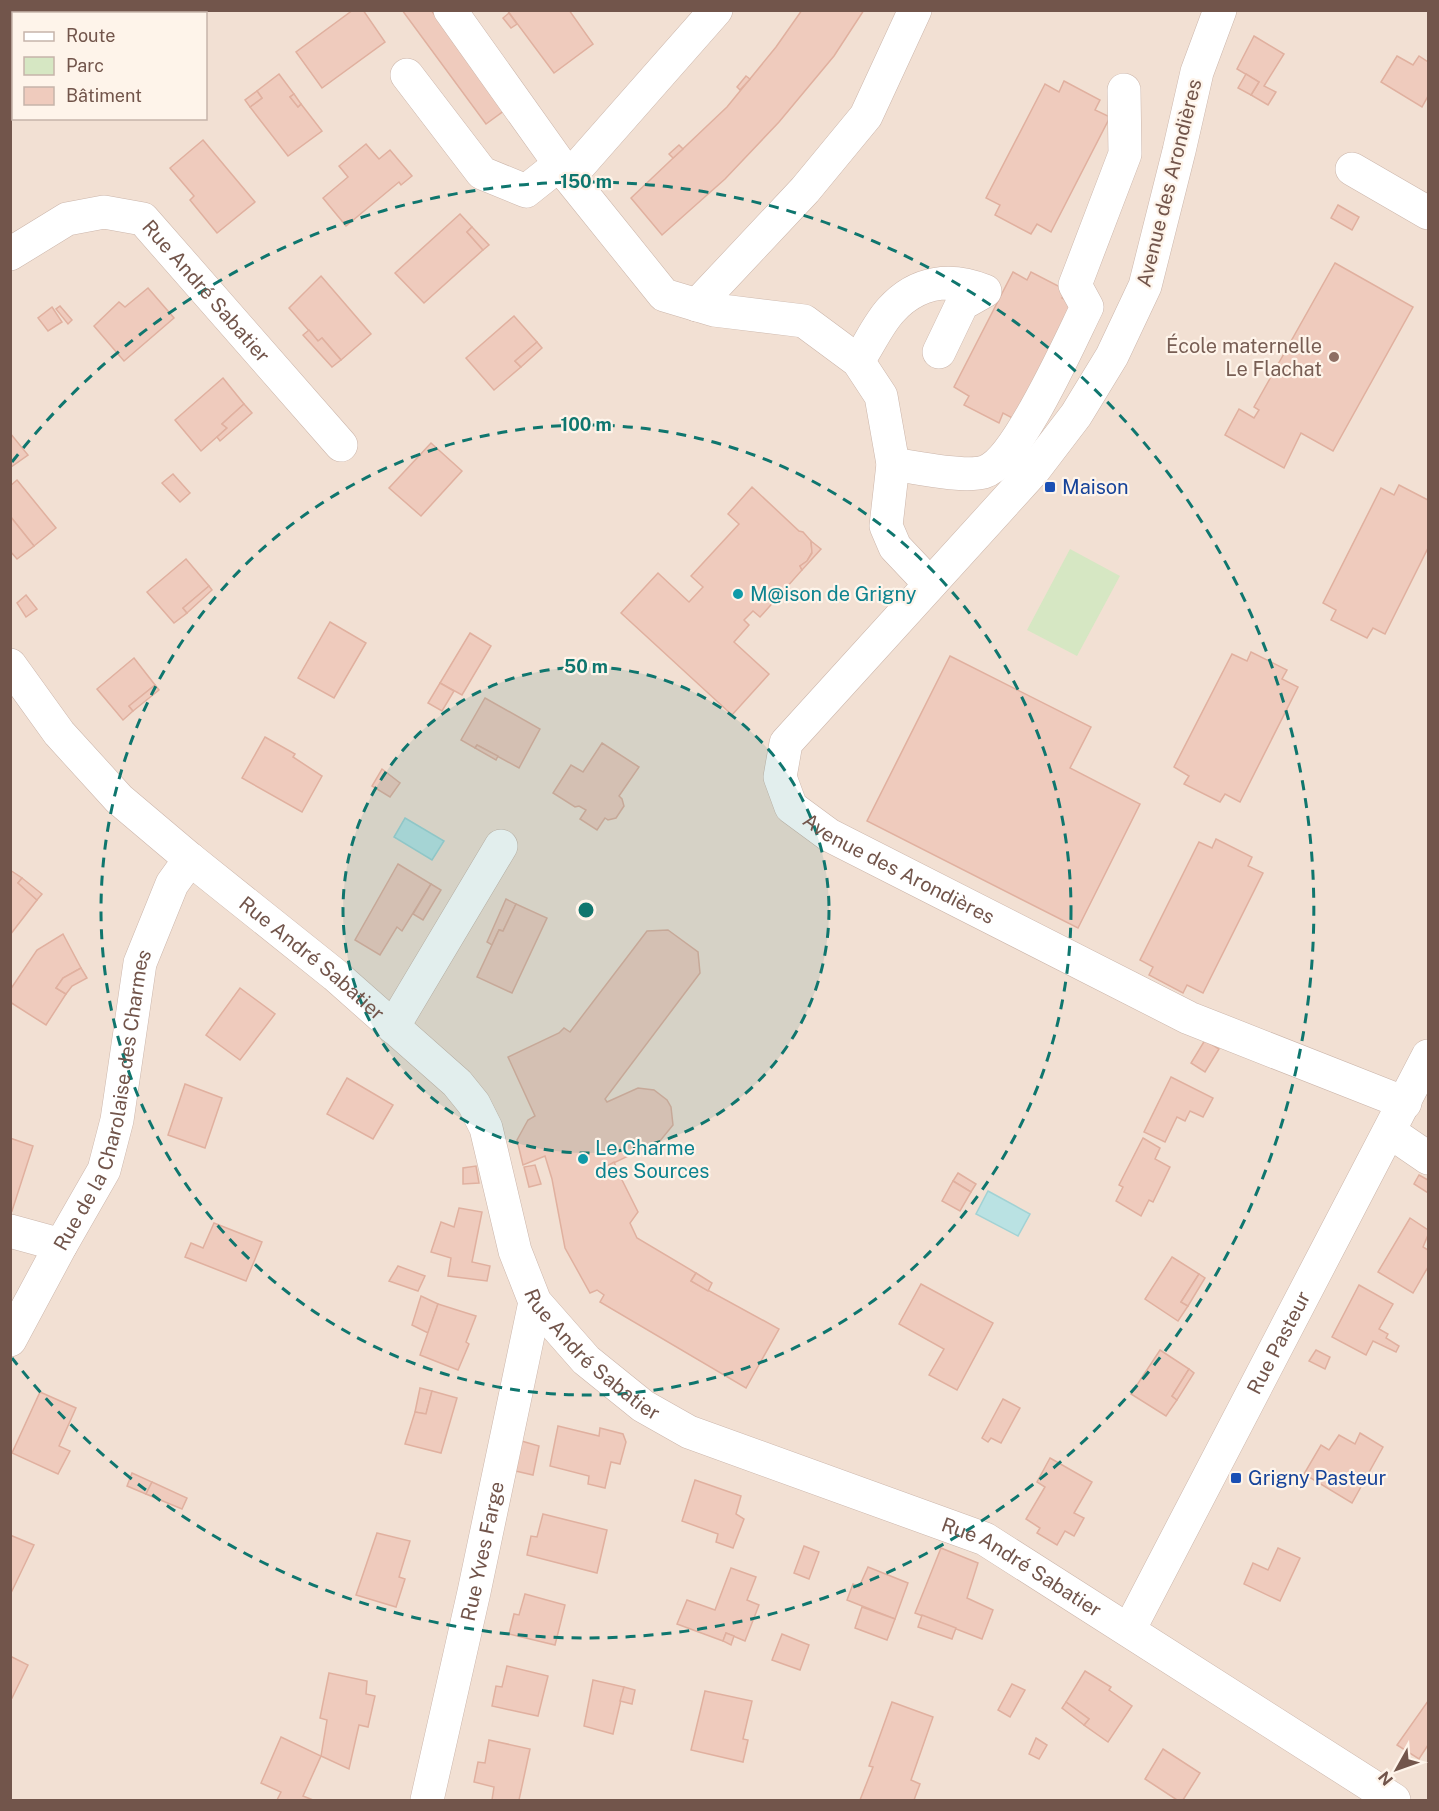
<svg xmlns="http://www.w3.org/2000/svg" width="1439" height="1811" font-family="'Public Sans',sans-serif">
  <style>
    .residential { fill: #f2e0d3; fill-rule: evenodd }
    .green { fill: #d6e7c3 }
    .water { fill: #bae2e3; stroke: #a1d2d4; stroke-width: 1.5 }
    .building { fill: #efcbbd; stroke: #e0b09f; stroke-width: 1.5 }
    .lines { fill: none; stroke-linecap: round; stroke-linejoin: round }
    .minor-casing { stroke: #ccb6ab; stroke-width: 34 }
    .minor { stroke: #fff; stroke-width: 33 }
    .ring { fill: none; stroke: #0f766e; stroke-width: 3; stroke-dasharray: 10 8 }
    .education-dot { fill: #8d6e63; stroke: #fef4ea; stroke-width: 2 }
    .transit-dot { fill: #1a4fb4; stroke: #fef4ea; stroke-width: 2 }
    .culture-dot { fill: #0f9aa8; stroke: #fef4ea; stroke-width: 2 }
    .labels { text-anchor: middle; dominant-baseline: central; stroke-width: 4.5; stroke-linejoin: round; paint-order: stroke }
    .street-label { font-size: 20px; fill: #72554b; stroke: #fef4ea }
    .education-label { font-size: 20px; fill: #785e54; stroke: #fef4ea; text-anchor: end }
    .transit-label { font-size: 20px; fill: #164399; stroke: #fef4ea; text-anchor: start }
    .culture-label { font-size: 20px; fill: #0d838f; stroke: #fef4ea; text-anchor: start }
    .centre { fill: #0f766e; stroke: #fef4ea; stroke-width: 3 }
    .ring-label { font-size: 18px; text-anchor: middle; font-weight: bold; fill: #0f766e; stroke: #fef4ea; stroke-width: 4.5; stroke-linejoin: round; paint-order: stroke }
  </style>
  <rect width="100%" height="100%" fill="#fbefe4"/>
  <path class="residential" d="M11 11H1428V1800H11ZM14 14H206V118H14Z"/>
  <path class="green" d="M1070 549 1120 576 1077 656 1027 630Z"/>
  <g class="water">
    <path d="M405 818 444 841 432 860 394 837Z"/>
    <path d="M988 1191 1030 1214 1018 1236 976 1214Z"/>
  </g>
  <g class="building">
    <path d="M353 10H363L385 42 322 88 296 52Z"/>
    <path d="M402 10H431L505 110 486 124Z"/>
    <path d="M507 10H569L593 44 554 73Z"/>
    <path d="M802 10H864L834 56 779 122 725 179 662 235 631 198 727 107 776 47Z"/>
    <path d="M509 13 517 24 511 28 503 18Z"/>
    <path d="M1254 36 1284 54 1264 86 1276 92 1268 105 1251 95 1259 82 1237 69Z"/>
    <path d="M14 46V104L10 100V49Z"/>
    <path d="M1397 56 1413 65 1419 56 1428 62V96L1422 107 1381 82Z"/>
    <path d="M279 74 294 94 290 97 298 107 301 104 322 131 288 156 250 107 262 98 257 91Z"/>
    <path d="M1246 74 1259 82 1251 95 1238 88Z"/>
    <path d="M746 76 750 79 740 90 737 87Z"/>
    <path d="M1064 81 1100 100 1095 110 1110 117 1051 232 1037 224 1031 234 995 215 1000 205 986 198 1045 84 1059 92Z"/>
    <path d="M257 91 262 98 250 107 245 100Z"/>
    <path d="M294 94 301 104 298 107 290 97Z"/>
    <path d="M203 140 255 202 217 233 190 200 194 196 170 168Z"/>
    <path d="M366 144 379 159 390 150 412 176 401 185 399 182 346 226 323 198 348 177 339 166Z"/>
    <path d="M679 145 683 149 673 158 669 154Z"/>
    <path d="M1338 205 1359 217 1352 230 1331 218Z"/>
    <path d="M460 214 472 227 467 232 483 250 424 303 395 273Z"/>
    <path d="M472 227 489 245 483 250 467 232Z"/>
    <path d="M1335 263 1413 307 1333 451 1301 433 1284 468 1225 435 1239 409 1254 418 1259 410 1254 407Z"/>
    <path d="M1013 272 1027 280 1031 272 1066 290 1062 298 1077 306 1018 421 1003 413 999 423 964 405 969 396 954 387Z"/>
    <path d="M321 276 371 334 341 360 322 338 318 341 289 308Z"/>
    <path d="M148 288 174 318 124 361 94 326 119 302 125 307Z"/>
    <path d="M60 306 72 320 68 324 56 309Z"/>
    <path d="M52 307 62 322 48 331 38 318Z"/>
    <path d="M514 316 537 342 515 361 521 367 494 390 466 358Z"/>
    <path d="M309 330 318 341 322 338 341 360 332 367 303 335Z"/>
    <path d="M537 342 542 348 521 367 515 361Z"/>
    <path d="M223 378 244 404 222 424 227 428 201 451 175 420Z"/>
    <path d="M244 404 252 413 220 441 217 437 227 428 222 424Z"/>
    <path d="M10 433 28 455 11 467 10 466Z"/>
    <path d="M431 443 462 471 421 516 389 488Z"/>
    <path d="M173 474 190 493 180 502 162 483Z"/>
    <path d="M17 480 56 528 34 546 10 516V486Z"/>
    <path d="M1399 485 1428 500V548L1385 634 1373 628 1367 638 1331 620 1336 610 1323 603 1381 488 1394 495Z"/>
    <path d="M752 487 799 531 803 532 811 541 812 552 807 561 800 566 802 570 760 617 753 611 744 620 749 625 734 642 769 674 732 715 621 613 658 573 689 602 703 587 691 576 739 524 728 514Z"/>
    <path d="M10 516 34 546 17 559 10 551Z"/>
    <path d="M811 541 821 549 802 570 800 566 807 561 812 553Z"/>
    <path d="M186 559 209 586 183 608 187 613 174 623 147 592Z"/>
    <path d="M209 586 212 590 187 613 183 608Z"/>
    <path d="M26 595 37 609 26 617 17 603Z"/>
    <path d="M330 622 366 643 334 698 298 678Z"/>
    <path d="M470 633 491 646 462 695 440 683Z"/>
    <path d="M1251 652 1287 670 1282 679 1298 687 1240 802 1225 794 1220 802 1184 784 1189 776 1174 767 1232 654 1247 661Z"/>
    <path d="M950 656 1091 727 1070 768 1140 804 1078 928 867 821Z"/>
    <path d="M134 658 155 685 129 706 133 711 123 720 97 689Z"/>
    <path d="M440 683 454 691 442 711 428 703Z"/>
    <path d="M155 685 159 690 133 711 129 706Z"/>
    <path d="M485 698 540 729 519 768 477 745 475 748 461 740Z"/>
    <path d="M265 737 295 754 293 757 322 776 302 812 242 778Z"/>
    <path d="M602 743 639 767 619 796 622 799 624 806 616 818 608 820 605 818 597 830 580 819 586 810 579 806 575 807 553 793 571 765 583 772Z"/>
    <path d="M477 745 498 756 496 760 475 748Z"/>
    <path d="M382 769 400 783 390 797 372 786Z"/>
    <path d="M1216 839 1252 857 1248 866 1263 873 1203 993 1187 985 1183 993 1149 975 1153 967 1140 960 1199 842 1212 848Z"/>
    <path d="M398 864 431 884 402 931 397 927 380 955 355 940Z"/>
    <path d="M10 870 22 878 18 883 37 900 10 935Z"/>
    <path d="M22 878 42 894 37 900 18 883Z"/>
    <path d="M431 884 441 890 423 920 413 914Z"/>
    <path d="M506 899 516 904 503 931 499 930 492 945 487 942Z"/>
    <path d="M516 904 547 918 512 993 477 977 499 930 503 931Z"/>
    <path d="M668 930 698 952 700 973 605 1099 607 1102 638 1088 654 1090 667 1100 671 1107 673 1125 660 1141 607 1166 613 1179 620 1176 638 1212 630 1223 637 1238 696 1273 691 1281 779 1329 746 1388 600 1302 604 1295 597 1290 590 1293 565 1248 552 1179 545 1156 523 1165 517 1140 528 1120 535 1116 508 1057 559 1033 564 1028 570 1032 647 931Z"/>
    <path d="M63 934 81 968 63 978 56 988 66 994 46 1025 10 1002V990L37 950Z"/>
    <path d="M81 968 87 978 72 986 66 994 56 988 63 978Z"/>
    <path d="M240 988 275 1014 240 1060 206 1035Z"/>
    <path d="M1205 1040 1219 1049 1205 1072 1191 1063Z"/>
    <path d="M1171 1077 1213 1098 1203 1117 1190 1111 1185 1121 1177 1117 1165 1142 1144 1132Z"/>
    <path d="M347 1078 393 1105 373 1139 327 1114Z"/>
    <path d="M185 1084 222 1098 205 1148 168 1135Z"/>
    <path d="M10 1138 33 1146 12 1211 10 1210Z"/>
    <path d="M1143 1138 1160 1148 1155 1159 1170 1167 1153 1202 1149 1200 1141 1216 1116 1201 1123 1187 1119 1185Z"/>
    <path d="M614 1162 620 1176 613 1179 607 1166Z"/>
    <path d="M535 1165 541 1184 529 1187 524 1167Z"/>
    <path d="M476 1166 479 1183 463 1184V1168Z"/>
    <path d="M958 1173 976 1184 971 1192 953 1181Z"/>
    <path d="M1419 1175 1428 1180V1193L1414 1184Z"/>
    <path d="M953 1181 971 1192 960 1211 942 1201Z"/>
    <path d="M459 1208 482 1212 472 1262 490 1266 487 1281 448 1276 451 1258 431 1252 441 1222 454 1227Z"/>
    <path d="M1410 1218 1428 1230V1235L1423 1247 1428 1250V1267L1413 1293 1378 1272Z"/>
    <path d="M214 1223 262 1242 246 1281 185 1257 191 1243 203 1248Z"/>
    <path d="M1172 1257 1199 1274 1181 1302 1188 1306 1178 1321 1145 1299Z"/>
    <path d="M398 1266 425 1276 418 1291 389 1281Z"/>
    <path d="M696 1273 712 1283 708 1291 691 1281Z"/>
    <path d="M1199 1274 1205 1278 1188 1306 1181 1302Z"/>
    <path d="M921 1284 993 1323 957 1390 929 1375 944 1349 899 1324Z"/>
    <path d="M1359 1285 1393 1304 1379 1329 1388 1334 1386 1338 1399 1346 1396 1352 1373 1341 1366 1355 1332 1337Z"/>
    <path d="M421 1296 438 1304 428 1333 412 1325Z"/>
    <path d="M438 1304 476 1316 466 1342 469 1344 458 1370 420 1355Z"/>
    <path d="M1160 1350 1189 1369 1172 1396 1177 1400 1166 1416 1131 1394Z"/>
    <path d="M1316 1350 1330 1357 1325 1369 1309 1361Z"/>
    <path d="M1189 1369 1194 1373 1177 1400 1172 1396Z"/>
    <path d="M420 1388 432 1391 426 1414 415 1412Z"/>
    <path d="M432 1391 457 1398 441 1453 405 1444 415 1412 426 1414Z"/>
    <path d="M40 1392 76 1408 59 1446 70 1451 58 1474 12 1453Z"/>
    <path d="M1003 1399 1020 1408 1001 1443 991 1438 988 1442 982 1438Z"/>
    <path d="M558 1426 599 1436 600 1428 623 1434 626 1442 620 1464 611 1462 605 1488 588 1484 589 1476 550 1466Z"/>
    <path d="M1360 1433 1383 1447 1352 1503 1304 1474 1321 1445 1329 1450 1339 1435 1355 1444Z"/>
    <path d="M518 1440 539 1446 533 1475 511 1470Z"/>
    <path d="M1050 1458 1092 1482 1074 1513 1084 1518 1074 1536 1065 1531 1057 1545 1037 1533 1040 1528 1026 1519 1045 1487 1037 1482Z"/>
    <path d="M132 1473 152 1482 146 1494 127 1486Z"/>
    <path d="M695 1480 741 1496 736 1514 744 1519 733 1548 716 1542 718 1534 682 1521Z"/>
    <path d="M152 1482 187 1498 182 1509 146 1494Z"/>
    <path d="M543 1514 607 1530 597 1573 527 1555 531 1536 537 1537Z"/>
    <path d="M377 1533 410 1541 399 1577 405 1579 396 1607 356 1595Z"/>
    <path d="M10 1535 34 1545 10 1595Z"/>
    <path d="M804 1546 819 1552 809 1579 794 1573Z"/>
    <path d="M941 1548 978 1563 967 1598 993 1610 982 1639 915 1613Z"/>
    <path d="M1278 1548 1300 1558 1280 1601 1244 1584 1253 1563 1268 1570Z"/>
    <path d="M868 1567 908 1583 895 1619 847 1600 853 1584 859 1587Z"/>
    <path d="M731 1568 756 1577 747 1600 759 1605 745 1641 726 1633 723 1641 677 1624 687 1600 715 1610Z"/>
    <path d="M525 1594 565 1605 555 1645 509 1634 514 1614 519 1615Z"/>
    <path d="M862 1607 895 1619 887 1640 855 1628Z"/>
    <path d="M922 1615 956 1628 952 1639 918 1627Z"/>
    <path d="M726 1633 734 1636 731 1645 723 1641Z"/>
    <path d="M782 1634 809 1645 800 1670 772 1660Z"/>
    <path d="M10 1656 28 1665 12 1698 10 1697Z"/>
    <path d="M507 1666 548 1676 538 1716 492 1706 496 1686 502 1687Z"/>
    <path d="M1085 1671 1111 1687 1109 1690 1132 1706 1108 1742 1084 1725 1089 1719 1066 1702Z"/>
    <path d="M329 1673 367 1681 366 1694 375 1696 368 1727 359 1725 349 1769 321 1756 327 1720 320 1718Z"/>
    <path d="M593 1680 624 1687 613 1734 584 1726Z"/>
    <path d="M1012 1684 1025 1690 1010 1717 998 1710Z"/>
    <path d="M624 1687 635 1690 632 1704 620 1701Z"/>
    <path d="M705 1691 752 1701 743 1739 748 1740 743 1762 691 1750Z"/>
    <path d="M1428 1701V1745L1419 1759 1397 1745Z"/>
    <path d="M892 1702 933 1717 911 1780 920 1784 914 1800H860L873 1767 869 1766Z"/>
    <path d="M1066 1702 1089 1719 1084 1725 1062 1708Z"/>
    <path d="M281 1737 321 1756 303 1796 313 1800H277L281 1792 261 1783Z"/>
    <path d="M1036 1738 1047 1745 1039 1759 1029 1754Z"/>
    <path d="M489 1740 530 1749 519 1800H492L494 1787 474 1782 478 1762 485 1763Z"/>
    <path d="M1163 1749 1200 1773 1183 1800H1177L1145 1779Z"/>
  </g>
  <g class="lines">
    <defs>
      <g id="minor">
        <path d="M450 10 569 177 664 295 714 310 804 321 858 361 881 396 893 464 886 526 895 547 930 584"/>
        <path id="s1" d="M1220 10 1197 72 1179 151 1145 286 1112 356 1076 415 1034 470 786 743 780 777 791 807 829 835 1189 1018 1405 1103"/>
        <path d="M407 75 482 173 526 191 560 164"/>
        <path d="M1352 169 1428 213"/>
        <path d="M569 177 716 10"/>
        <path id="s2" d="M10 254 67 219 104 212 143 219 341 445"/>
        <path d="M697 305 805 190 866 116 915 10"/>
        <path d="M858 361C869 345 878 324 891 310 917 281 951 277 985 291L962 304 939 352"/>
        <path d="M893 464C915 467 963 478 984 472 1017 462 1070 341 1087 307L1075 285 1125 154 1124 90"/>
        <path id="s3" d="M10 665 59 733 119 799 190 859 335 975 457 1083 474 1104 486 1128 515 1251 535 1302 586 1360 643 1406 689 1432 985 1539 1394 1800"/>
        <path d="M393 1027 501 846"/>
        <path d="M1390 1132 1428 1158"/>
        <path d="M10 1231 61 1245"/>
        <path id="s4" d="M10 1340 61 1245 104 1170 117 1120 140 963 172 884 190 859"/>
        <path id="s5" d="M1129 1630 1428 1056"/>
        <path id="s6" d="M427 1800 474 1592 535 1302"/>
      </g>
    </defs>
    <use href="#minor" class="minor-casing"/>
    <use href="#minor" class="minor"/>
  </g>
  <circle cx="586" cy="910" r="243" fill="#0f766e" fill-opacity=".12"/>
  <g class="ring">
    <circle cx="586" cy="910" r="243"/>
    <circle cx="586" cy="910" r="485"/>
    <path d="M12 462A728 728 0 1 1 12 1358"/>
  </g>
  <circle class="education-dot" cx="1334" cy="357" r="6"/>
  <g class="transit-dot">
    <rect x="1044" y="481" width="12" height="12" rx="3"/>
    <rect x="1230" y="1472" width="12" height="12" rx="3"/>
  </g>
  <g class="culture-dot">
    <circle cx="738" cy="594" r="6"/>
    <circle cx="583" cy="1159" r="6"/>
  </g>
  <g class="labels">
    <g class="street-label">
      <text transform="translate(1169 183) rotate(-76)">Avenue des Arondières</text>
      <text stroke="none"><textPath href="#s2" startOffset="240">Rue André Sabatier</textPath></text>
      <text stroke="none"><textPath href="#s1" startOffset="1062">Avenue des Arondières</textPath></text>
      <text stroke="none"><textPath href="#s3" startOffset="423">Rue André Sabatier</textPath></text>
      <text stroke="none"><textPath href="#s4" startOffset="261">Rue de la Charolaise des Charmes</textPath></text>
      <text stroke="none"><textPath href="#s5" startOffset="324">Rue Pasteur</textPath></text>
      <text stroke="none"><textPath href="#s3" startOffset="927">Rue André Sabatier</textPath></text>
      <text stroke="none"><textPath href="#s6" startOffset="255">Rue Yves Farge</textPath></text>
      <text stroke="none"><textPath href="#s3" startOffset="1413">Rue André Sabatier</textPath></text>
    </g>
    <g class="education-label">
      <text x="1322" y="346">École maternelle<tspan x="1322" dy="23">Le Flachat</tspan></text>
    </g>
    <g class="transit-label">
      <text x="1062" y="487">Maison</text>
      <text x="1248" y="1478">Grigny Pasteur</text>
    </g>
    <g class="culture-label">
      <text x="750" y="594">M@ison de Grigny</text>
      <text x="595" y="1148">Le Charme<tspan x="595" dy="23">des Sources</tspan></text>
    </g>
  </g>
  <circle cx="586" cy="910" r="9" class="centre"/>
  <g class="ring-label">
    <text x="586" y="188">150 m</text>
    <text x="586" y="431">100 m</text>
    <text x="586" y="673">50 m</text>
  </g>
  <rect width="1439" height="1811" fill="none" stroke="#72554b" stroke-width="24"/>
  <rect x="12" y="12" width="195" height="108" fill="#fef4ea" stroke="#c6b4aa" stroke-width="1.5"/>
  <rect x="24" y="32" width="30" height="9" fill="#ffffff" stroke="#c6b4aa" stroke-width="1.5"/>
  <text x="66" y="42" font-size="18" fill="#72554b">Route</text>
  <rect x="24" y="57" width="30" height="18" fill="#d6e7c3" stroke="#c6b4aa" stroke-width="1.5"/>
  <text x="66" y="72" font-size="18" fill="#72554b">Parc</text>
  <rect x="24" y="87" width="30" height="18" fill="#efcbbd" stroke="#c6b4aa" stroke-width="1.5"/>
  <text x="66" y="102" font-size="18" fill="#72554b">Bâtiment</text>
  <g transform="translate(1397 1769) rotate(230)" stroke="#fef4ea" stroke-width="4.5" paint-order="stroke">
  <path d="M0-4.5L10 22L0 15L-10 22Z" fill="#72554b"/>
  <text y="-9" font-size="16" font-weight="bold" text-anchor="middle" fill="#72554b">N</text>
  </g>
</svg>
